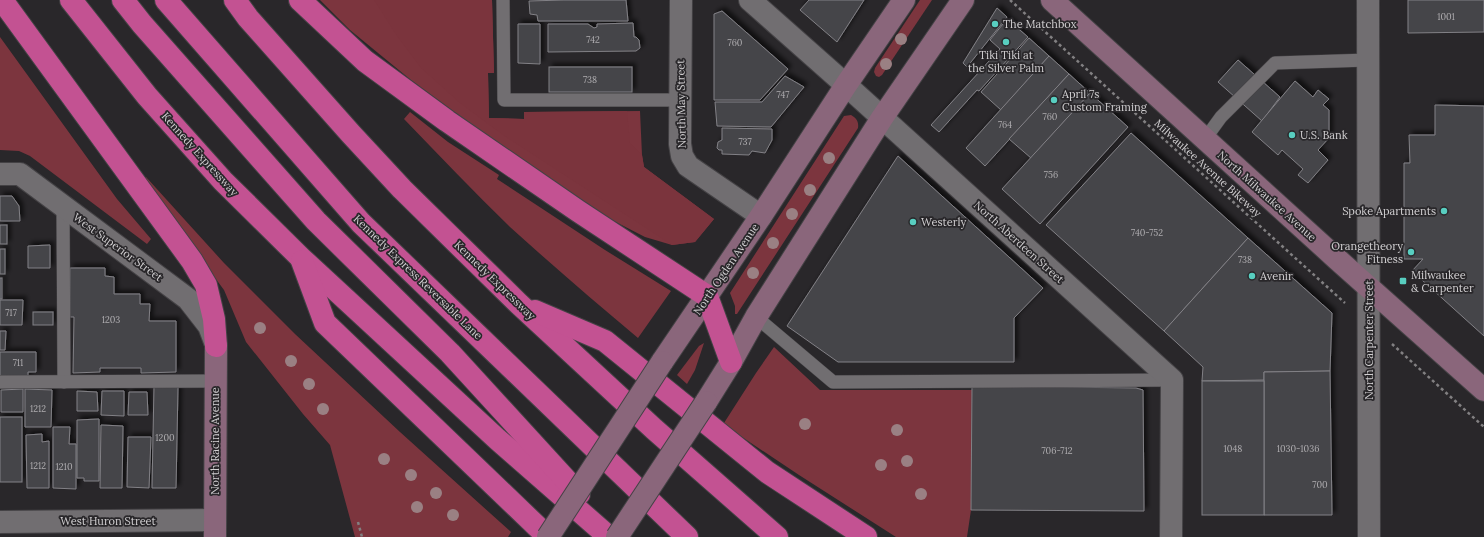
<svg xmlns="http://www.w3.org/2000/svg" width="1484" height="537" font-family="Lora,serif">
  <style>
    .green { fill: #7c353e }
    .forest { fill: #7b343d }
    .building { fill: #454448; stroke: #828186; filter: url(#shadow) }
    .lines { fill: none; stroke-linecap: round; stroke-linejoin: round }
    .lane-casing { stroke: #444245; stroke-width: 14 }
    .street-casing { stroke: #444245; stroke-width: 24 }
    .secondary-casing { stroke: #444245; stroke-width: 24 }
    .highway-casing { stroke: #444245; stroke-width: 24 }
    .path { stroke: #828082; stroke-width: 2.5; stroke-dasharray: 3 3; stroke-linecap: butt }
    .lane { stroke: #716e71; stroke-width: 13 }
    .street { stroke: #716e71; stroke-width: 22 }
    .secondary { stroke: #8a667b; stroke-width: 22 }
    .highway { stroke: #c35292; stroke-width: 22 }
    .secondary-bridge-casing { stroke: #444245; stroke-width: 24; stroke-linecap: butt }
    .secondary-bridge { stroke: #8a667b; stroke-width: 22 }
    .tree { fill: #9a8083 }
    .poi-dot { fill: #58cec0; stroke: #29272a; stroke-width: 1.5 }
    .labels { text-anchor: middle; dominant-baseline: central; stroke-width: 3.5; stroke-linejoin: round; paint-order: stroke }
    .number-label { font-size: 9px; fill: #afadb0 }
    .poi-label { font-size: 11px; fill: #d2d0d2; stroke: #29272a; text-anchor: start }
    .street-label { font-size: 11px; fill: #d2d0d2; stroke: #29272a }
  </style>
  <defs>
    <filter id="shadow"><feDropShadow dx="3.5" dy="-3.5" stdDeviation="2" flood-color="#0009"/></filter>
  </defs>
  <rect width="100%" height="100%" fill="#29272a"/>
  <g class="green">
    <path d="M320 0H492L494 73H488L489 118 524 119V112L640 111 642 155 644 167 714 219 695 242 672 245 645 237 608 218 479 130 411 80 350 30Z"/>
    <path d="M920 0H932L882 75 879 77 876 76 874 72 875 68Z"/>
    <path d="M0 37 117 199 151 239 147 244 30 156 19 151 0 150Z"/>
    <path d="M410 112 448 142 499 175 497 179 605 250 671 291 638 338C595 302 552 265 510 227 474 192 439 155 404 119Z"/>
    <path d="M851 115C856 118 859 121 858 128L737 314H735V306L730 293 844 116Z"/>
    <path d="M146 177 224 263 295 334 400 432 511 532 508 537H355L330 445 303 414 246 342 224 290 143 180Z"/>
    <path d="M704 343 695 370 687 384 677 375 699 346Z"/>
    <path d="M774 347 820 390H972L971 510 967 537H896L799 475 739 435 724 423 756 373Z"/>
  </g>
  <path class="forest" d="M374 0H492L494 73H488L489 118 524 119V112L627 111 630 143 642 155 644 167 714 219 695 242 672 245 503 135 460 103 421 68 397 36Z"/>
  <g class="building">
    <path d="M564 0H626L628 21H538L537 15 530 14 529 1Z"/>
    <path d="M809 0H864L837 42 800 10Z"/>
    <path d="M1408 0H1484V32L1408 33Z"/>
    <path d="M997 8 1007 17 967 67 963 63Z"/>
    <path d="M722 11 788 69 760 100H714V14Z"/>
    <path d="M1007 19 1028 37 979 91 977 90 939 132 931 125 1000 49 990 40Z"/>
    <path d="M633 23 634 37H636L639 40 640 48 636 51 548 52V24H588L594 28 597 27V24Z"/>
    <path d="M518 24H540V64L518 63Z"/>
    <path d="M1029 38 1049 56 1001 110 981 92Z"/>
    <path d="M1049 56 1069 74 985 166 966 148Z"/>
    <path d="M1238 60 1280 97 1262 121 1218 82Z"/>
    <rect x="549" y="67" width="83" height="25"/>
    <path d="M1069 74 1090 93 1031 158 1009 139Z"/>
    <path d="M785 76 804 87 771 127 717 126 715 102H762Z"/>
    <path d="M1295 81 1313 97 1318 90 1329 99 1323 105 1329 110V138L1318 150 1328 160 1308 183 1298 175 1303 169 1282 150 1278 155 1252 132Z"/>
    <path d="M1090 93 1128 127 1040 224 1002 189Z"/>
    <path d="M1435 105 1484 106V336L1412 271 1423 259H1404V163H1410L1409 135H1435Z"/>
    <path d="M722 128 772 129V140L765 153 752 151 749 155 722 154V150H719L717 148 718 142 722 140Z"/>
    <path d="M1131 133 1248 238 1164 331 1046 225Z"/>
    <path d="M898 156 1043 288 1014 318V362H838L787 326Z"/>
    <path d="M0 196H12L19 206 20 221H0Z"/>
    <rect x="0" y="225" width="7" height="19"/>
    <path d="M1248 238 1332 313 1330 371 1264 372V380L1202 381 1203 367 1164 331Z"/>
    <path d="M50 245V268H28V246Z"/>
    <rect x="0" y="249" width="5" height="25"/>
    <path d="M70 268H105V276L114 277V294H140V304H150L149 321H176V372L141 373V368H100V372L73 373 74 317H70Z"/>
    <rect x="0" y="278" width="2" height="21"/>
    <path d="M0 300H23L22 325H0Z"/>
    <rect x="33" y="312" width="20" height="13"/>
    <path d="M0 331H6L5 350H0Z"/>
    <path d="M0 352H36V372H28V378H0Z"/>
    <path d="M1330 371 1332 515H1264V372Z"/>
    <rect x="1202" y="381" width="62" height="134"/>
    <path d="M154 386 178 387 176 488H152Z"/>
    <path d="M972 386 1136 388 1143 390 1144 511 971 510Z"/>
    <path d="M23 389V412H1V390Z"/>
    <path d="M25 389 52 390 51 427H25Z"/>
    <path d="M77 391 97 392 98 411H77Z"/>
    <path d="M102 391H124V416L101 415Z"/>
    <path d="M129 392H147L148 415H128Z"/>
    <rect x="0" y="417" width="22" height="65"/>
    <path d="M99 419V481H84V478H77V420Z"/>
    <path d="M101 425 123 426 122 488H100Z"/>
    <path d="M53 427H70L69 444H76V489L53 488Z"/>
    <path d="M42 434V442L49 441V488H27L26 435Z"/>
    <path d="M128 437H151L149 488 127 487Z"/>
  </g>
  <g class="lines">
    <defs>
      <g id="lane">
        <path d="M503 0 504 100H680"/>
        <path d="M1205 139 1221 117 1275 63 1368 60"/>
        <path d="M63 207 64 382"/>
        <path d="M756 317 833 382 1172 380"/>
        <path d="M0 382 216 381"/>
      </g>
      <g id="street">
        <path d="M681 0 680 144 682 156 688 166 761 216"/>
        <path d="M750 0 846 85 1172 380 1171 537"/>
        <path d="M1368 0 1369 537"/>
        <path d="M0 174H20L188 299 209 326 215 342"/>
        <path d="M0 522 215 520"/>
      </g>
      <g id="secondary">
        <path d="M1052 0 1337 259 1484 390"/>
        <path d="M662 362 761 216 846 85 904 0"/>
        <path d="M706 402 731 362 756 317 882 118 963 0"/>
        <path d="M215 537 216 346"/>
      </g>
      <g id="highway">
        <path d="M2 0 192 261 206 285 214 319 216 346"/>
        <path d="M71 0 147 96 223 181 301 258 497 439 609 537"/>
        <path d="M123 0 142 24 316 221 450 353 579 494"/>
        <path d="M166 0 361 223 687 537"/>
        <path d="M235 0 248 18 351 134 402 189 519 304 654 429 777 537"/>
        <path d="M300 0 365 61 447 121 578 211 707 296 731 362"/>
        <path d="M302 261 325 323 548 537"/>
        <path d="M535 311 605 341 767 472 866 537"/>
      </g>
    </defs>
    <use href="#lane" class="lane-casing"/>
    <use href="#street" class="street-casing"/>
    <use href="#secondary" class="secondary-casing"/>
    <use href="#highway" class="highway-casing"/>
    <g class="path">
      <path d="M1010 0 1345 303"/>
      <path d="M1392 344 1484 427"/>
      <path d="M358 522 362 537"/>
    </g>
    <use href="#lane" class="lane"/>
    <use href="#street" class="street"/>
    <use href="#secondary" class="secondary"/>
    <use href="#highway" class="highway"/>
    <defs>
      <g id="secondary-bridge">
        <path d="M548 537 662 362"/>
        <path d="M617 537 706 402"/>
      </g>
    </defs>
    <use href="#secondary-bridge" class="secondary-bridge-casing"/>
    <use href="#secondary-bridge" class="secondary-bridge"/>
  </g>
  <g class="tree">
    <circle cx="901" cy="39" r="6"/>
    <circle cx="886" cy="64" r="6"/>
    <circle cx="829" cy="158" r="6"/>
    <circle cx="810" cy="190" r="6"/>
    <circle cx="792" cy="214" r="6"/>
    <circle cx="773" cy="243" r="6"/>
    <circle cx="753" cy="273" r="6"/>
    <circle cx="260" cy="328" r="6"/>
    <circle cx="291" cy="361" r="6"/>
    <circle cx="309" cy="384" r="6"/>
    <circle cx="323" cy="409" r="6"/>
    <circle cx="805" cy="424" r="6"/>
    <circle cx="897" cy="430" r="6"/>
    <circle cx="384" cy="459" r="6"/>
    <circle cx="907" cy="461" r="6"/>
    <circle cx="881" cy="465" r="6"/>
    <circle cx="411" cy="475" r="6"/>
    <circle cx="436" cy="493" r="6"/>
    <circle cx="921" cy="494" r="6"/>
    <circle cx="417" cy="507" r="6"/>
    <circle cx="453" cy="515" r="6"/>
  </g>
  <g class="poi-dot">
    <circle cx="995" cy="24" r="4"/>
    <circle cx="1006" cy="42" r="4"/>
    <circle cx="1054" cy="100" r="4"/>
    <circle cx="1292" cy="135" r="4"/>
    <circle cx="1444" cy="211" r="4"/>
    <circle cx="913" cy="222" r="4"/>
    <circle cx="1411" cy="252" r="4"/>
    <circle cx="1252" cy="276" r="4"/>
    <rect x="1399" y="277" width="8" height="8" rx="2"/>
  </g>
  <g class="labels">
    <g class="number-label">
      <text x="1446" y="16">1001</text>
      <text x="593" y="39">742</text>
      <text x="735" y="42">760</text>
      <text x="590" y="79">738</text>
      <text x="783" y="94">747</text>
      <text x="1050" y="116">760</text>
      <text x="1005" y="124">764</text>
      <text x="745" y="141">737</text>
      <text x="1051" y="174">756</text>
      <text x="1147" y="232">740-752</text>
      <text x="1245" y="259">738</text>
      <text x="11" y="312">717</text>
      <text x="111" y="319">1203</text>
      <text x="18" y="362">711</text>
      <text x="38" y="408">1212</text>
      <text x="165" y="437">1200</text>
      <text x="1233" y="448">1048</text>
      <text x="1298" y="448">1030-1036</text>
      <text x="1057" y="450">706-712</text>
      <text x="38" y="465">1212</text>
      <text x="64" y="466">1210</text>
      <text x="1320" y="484">700</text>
    </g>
    <g class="poi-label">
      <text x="1003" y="24">The Matchbox</text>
      <text x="1006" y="55" text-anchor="middle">Tiki Tiki at<tspan x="1006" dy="13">the Silver Palm</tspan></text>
      <text x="1062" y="94">April 7s<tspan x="1062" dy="13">Custom Framing</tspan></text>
      <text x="1300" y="135">U.S. Bank</text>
      <text x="1436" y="211" text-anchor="end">Spoke Apartments</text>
      <text x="921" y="222">Westerly</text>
      <text x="1403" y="246" text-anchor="end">Orangetheory<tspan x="1403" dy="13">Fitness</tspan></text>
      <text x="1411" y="275">Milwaukee<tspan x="1411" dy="13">&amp; Carpenter</tspan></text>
      <text x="1260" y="276">Avenir</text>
    </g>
    <g class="street-label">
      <text transform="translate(681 104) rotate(-91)">North May Street</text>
      <text transform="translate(200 154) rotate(48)">Kennedy Expressway</text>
      <text transform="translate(1208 168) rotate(42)">Milwaukee Avenue Bikeway</text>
      <text transform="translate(1267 196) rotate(42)">North Milwaukee Avenue</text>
      <text transform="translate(1019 242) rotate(42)">North Aberdeen Street</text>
      <text transform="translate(118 247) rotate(36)">West Superior Street</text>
      <text transform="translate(726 269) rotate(-56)">North Ogden Avenue</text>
      <text transform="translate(418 277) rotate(44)">Kennedy Express Reversable Lane</text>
      <text transform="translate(495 280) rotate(44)">Kennedy Expressway</text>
      <text transform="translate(1369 340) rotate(-90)">North Carpenter Street</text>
      <text transform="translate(215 441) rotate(-90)">North Racine Avenue</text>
      <text x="108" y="521">West Huron Street</text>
    </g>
  </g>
</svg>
